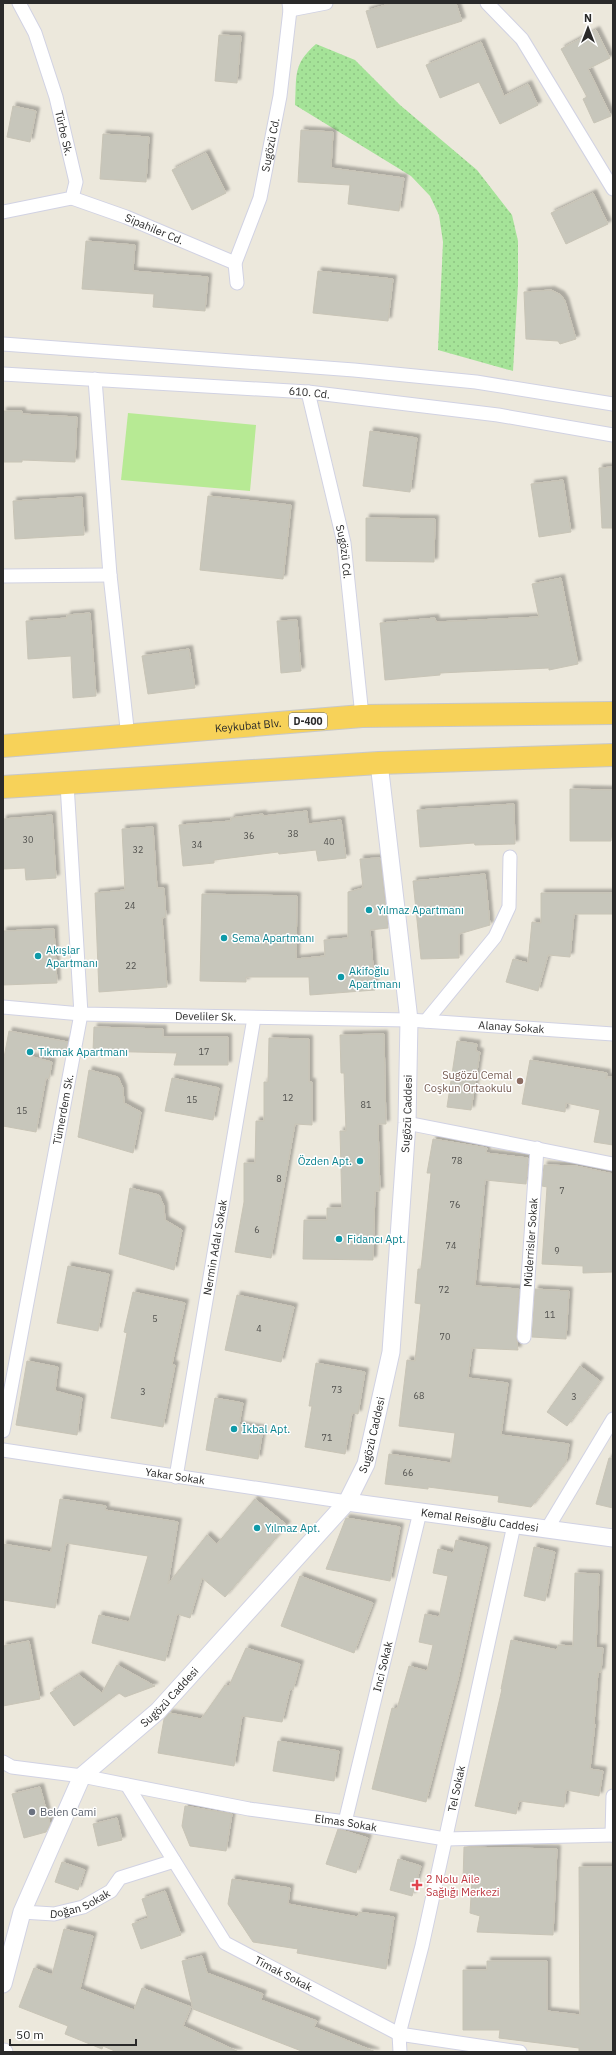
<svg xmlns="http://www.w3.org/2000/svg" width="616" height="2055" font-family="'IBM Plex Sans',sans-serif">
  <style>
    .park { fill: url(#park-dots) }
    .pitch { fill: #b7ea94 }
    .building { fill: #c7c6bb; stroke: #c8c4b6; filter: url(#shadow) }
    .lines { fill: none; stroke-linecap: round; stroke-linejoin: round }
    .minor-casing { stroke: #d1d2e3; stroke-width: 15 }
    .tertiary-casing { stroke: #d1d2e3; stroke-width: 19 }
    .trunk-casing { stroke: #c8c8c8; stroke-width: 24 }
    .minor { stroke: #fff; stroke-width: 13 }
    .tertiary { stroke: #fff; stroke-width: 17 }
    .trunk { stroke: #f7d259; stroke-width: 22 }
    .culture-dot { fill: #0f9aa8; stroke: #fff; stroke-width: 1.5 }
    .education-dot { fill: #8d6e63; stroke: #fff; stroke-width: 1.5 }
    .worship-dot { fill: #6b7280; stroke: #fff; stroke-width: 1.5 }
    .health-dot { fill: #e0444e; stroke: #fff; stroke-width: 1.5 }
    .labels { text-anchor: middle; dominant-baseline: central; stroke-width: 3; stroke-linejoin: round; paint-order: stroke }
    .number-label { font-size: 9px; fill: #51514e }
    .shield { fill: #fff; stroke: #6a6a6a; stroke-width: 1 }
    .shield-label { font-size: 10px; font-weight: bold; fill: #2a2a2a }
    .street-label { font-size: 11px; fill: #2a2a2a; stroke: #fff }
    .culture-label { font-size: 11px; fill: #0d838f; stroke: #fff; text-anchor: start }
    .education-label { font-size: 11px; fill: #785e54; stroke: #fff; text-anchor: end }
    .worship-label { font-size: 11px; fill: #5b616d; stroke: #fff; text-anchor: start }
    .health-label { font-size: 11px; fill: #be3a42; stroke: #fff; text-anchor: start }
  </style>
  <defs>
    <pattern id="park-dots" width="8" height="8" patternUnits="userSpaceOnUse"><rect width="8" height="8" fill="#a5e398"/><path d="M2 2h.1M6 6h.1" fill="none" stroke="#8ec383" stroke-width="1.8" stroke-linecap="round"/></pattern>
    <filter id="shadow"><feDropShadow dx="3.5" dy="-3.5" stdDeviation="1" flood-color="#0004"/></filter>
  </defs>
  <rect width="100%" height="100%" fill="#ece8dc"/>
  <path class="park" d="M316 44 355 60 400 105 477 170 512 215 518 241V284L513 371 438 350 443 242 439 215 430 196 411 176 295 105C297 76 292 65 316 44Z"/>
  <path class="pitch" d="M128 413 256 425 250 491 121 480Z"/>
  <g class="building">
    <path d="M392 3H456L462 21 377 48 366 11Z"/>
    <path d="M596 30 610 58 588 69 611 116 594 123 583 99 587 97 561 49Z"/>
    <path d="M219 35 241 36 237 83 215 81Z"/>
    <path d="M481 42 504 96 528 84 538 105 500 124 479 82 440 98 426 65Z"/>
    <path d="M13 106 36 111 30 142 7 137Z"/>
    <path d="M301 130 333 132 331 168 404 178 399 211 348 204 350 185 298 182Z"/>
    <path d="M103 134 149 137 146 182 100 179Z"/>
    <path d="M206 153 226 193 192 210 172 170Z"/>
    <path d="M593 193 608 224 566 244 551 213Z"/>
    <path d="M86 241 135 245 133 271 208 277 205 311 153 307 154 294 82 289Z"/>
    <path d="M318 271 393 279 388 321 313 313Z"/>
    <path d="M551 290 561 295 565 301 576 339 560 344 558 341 526 339 524 292Z"/>
    <path d="M3 411H22V414L77 417 75 462 22 460V462H3Z"/>
    <path d="M370 431 417 438 410 492 363 486Z"/>
    <path d="M613 467V528H602L599 468Z"/>
    <path d="M563 480 571 532 539 537 531 484Z"/>
    <path d="M208 496 291 505 283 579 200 570Z"/>
    <path d="M82 497 84 535 15 539 13 501Z"/>
    <path d="M366 518 435 519 434 562 366 561Z"/>
    <path d="M561 578 578 664 549 670V668L440 673V675L385 680 380 623 435 618 436 622 539 617 532 584Z"/>
    <path d="M90 613 96 696 73 698 71 656 28 659 26 621 67 618V615Z"/>
    <path d="M297 620 301 671 281 673 277 621Z"/>
    <path d="M189 649 195 688 148 694 142 656Z"/>
    <path d="M570 789 612 790 611 841H570Z"/>
    <path d="M514 804 515 844 475 845 474 843 420 847 417 810Z"/>
    <path d="M307 811 308 824 341 820 346 858 318 861 316 850 279 854 278 852 214 860V863L183 866 179 825 231 821V818L263 814V816Z"/>
    <path d="M52 815 56 878 26 880 25 868 3 869V819Z"/>
    <path d="M153 827 157 888H164L166 917 162 918 167 987 99 992 95 893 125 890 122 829Z"/>
    <path d="M380 858 388 928 370 930 375 990 310 995 309 977H246V982L200 981 202 894 297 896 296 959 325 956 324 940 348 938V892L363 888 360 859Z"/>
    <path d="M485 874 490 925 459 934V958L421 959 413 881Z"/>
    <path d="M541 893H613V914H574L570 957 548 955 538 991 506 982 513 959 528 963 532 922 541 923Z"/>
    <path d="M54 929 57 983 3 985V931Z"/>
    <path d="M94 1027 163 1029V1037H228V1065H174L177 1053 93 1051Z"/>
    <path d="M9 1031 68 1042 66 1050 30 1049 29 1056 52 1062 49 1079 46 1078 36 1132 3 1126V1063Z"/>
    <path d="M384 1034 386 1124H378L380 1191H375L373 1260 303 1259 304 1220H327V1208H342L340 1131H346L344 1073H341L340 1035Z"/>
    <path d="M269 1038 309 1039V1082H312V1125L295 1124 271 1258 235 1252 244 1202V1163H255L256 1121H264V1082H268Z"/>
    <path d="M457 1041 477 1044 476 1051 480 1052 471 1110 447 1107Z"/>
    <path d="M530 1060 607 1073 606 1079V1077H613V1145L594 1142 600 1110 566 1103 565 1112 522 1104Z"/>
    <path d="M89 1070 118 1077 123 1088 124 1103 141 1112 133 1153 78 1137Z"/>
    <path d="M172 1078 219 1088 213 1120 165 1111Z"/>
    <path d="M433 1139 487 1148 486 1153 528 1158 526 1184 485 1180 475 1286 519 1289 516 1336 518 1350 472 1348 468 1378 508 1383 501 1435 569 1444 566 1462 531 1507 498 1502 499 1496 428 1487V1489L385 1484 389 1454 451 1463 455 1433 399 1426 407 1360 415 1361 421 1304 415 1303 418 1269H421L431 1173H427Z"/>
    <path d="M544 1165 576 1166 613 1174V1272L583 1273V1266L542 1264 547 1187 542 1186Z"/>
    <path d="M130 1188 159 1195 164 1206 165 1220 182 1230 174 1270 119 1254Z"/>
    <path d="M68 1266 109 1274 98 1331 57 1323Z"/>
    <path d="M535 1289 569 1291 566 1339 532 1337Z"/>
    <path d="M133 1292 185 1303 172 1364 175 1365 163 1427 111 1418 127 1333 124 1332Z"/>
    <path d="M237 1295 294 1307 281 1362 225 1350Z"/>
    <path d="M27 1361 58 1367 55 1391 82 1398 77 1435 16 1425Z"/>
    <path d="M316 1363 365 1372 358 1414 352 1413 345 1454 305 1447 312 1406H309Z"/>
    <path d="M580 1366 600 1381 567 1426 547 1412Z"/>
    <path d="M215 1398 243 1403 239 1425 263 1429 258 1459 206 1450Z"/>
    <path d="M609 1458H613V1508L596 1504Z"/>
    <path d="M60 1499 106 1506 105 1510 178 1522 168 1584 207 1535 217 1544 255 1499 287 1525 225 1597 202 1578 190 1618 177 1614 165 1661 92 1643 99 1615 129 1622 148 1556 66 1543 55 1608 3 1600V1544L51 1552Z"/>
    <path d="M346 1518 400 1527 390 1581 326 1569Z"/>
    <path d="M456 1540 487 1547 458 1679 426 1802 372 1789 392 1708 397 1709 409 1666 427 1671 433 1645 419 1642 425 1614 439 1617 448 1576 433 1573 438 1549 453 1553Z"/>
    <path d="M534 1547 555 1552 545 1601 524 1596Z"/>
    <path d="M575 1573 599 1574 596 1648H603L601 1672H598L594 1724H595L590 1769 603 1771 599 1796 566 1790 564 1807 519 1801 516 1814 475 1806 502 1689H501L511 1640 557 1650 558 1645 573 1646Z"/>
    <path d="M300 1576 373 1603 354 1653 281 1626Z"/>
    <path d="M29 1641 40 1699 3 1706V1646Z"/>
    <path d="M246 1648 300 1664 293 1690 290 1689 282 1722 242 1716 234 1766 158 1753 164 1719 169 1713 201 1719 225 1685 229 1686Z"/>
    <path d="M117 1665 155 1686 125 1697 119 1693 74 1726 50 1693 79 1675 102 1693Z"/>
    <path d="M278 1741 339 1751 334 1781 273 1771Z"/>
    <path d="M40 1787 50 1824 46 1832 24 1838 12 1794Z"/>
    <path d="M185 1806 232 1814 226 1851 190 1846 182 1826Z"/>
    <path d="M117 1818 122 1840 98 1846 93 1824Z"/>
    <path d="M338 1829 368 1838 356 1873 326 1864Z"/>
    <path d="M464 1847 557 1849 553 1935 477 1932 480 1916 470 1913 472 1880H463Z"/>
    <path d="M398 1859 421 1866 412 1896 390 1890Z"/>
    <path d="M62 1862 85 1870 78 1890 55 1882Z"/>
    <path d="M579 1867H613V2051H579V2048L499 2038 500 2030H463V1970H487V1961H547V2011L580 2015Z"/>
    <path d="M232 1879 290 1888 288 1904 358 1917 359 1912 394 1917 386 1969 297 1953 298 1949 253 1942 228 1904Z"/>
    <path d="M165 1891 181 1935 141 1949 132 1924 148 1918 142 1899Z"/>
    <path d="M64 1929 93 1936 80 1989 134 2010 142 1988 191 2007 183 2026 239 2052H117L103 2046 102 2049 65 2034 68 2026 19 2007 34 1968 52 1975Z"/>
    <path d="M202 1956 207 1973 263 1994 261 2000 317 2021 314 2027 376 2052H304L193 2009 182 1961Z"/>
  </g>
  <g class="lines">
    <defs>
      <g id="minor">
        <path d="M487 3 522 39 613 189"/>
        <path d="M290 10 326 3"/>
        <path id="s1" d="M72 198 126 217 235 263"/>
        <path d="M3 212 72 198 76 182 56 97 35 33 19 3"/>
        <path id="s2" d="M237 283 235 263 260 198 280 96 290 10 289 3"/>
        <path d="M3 344 354 370 476 382 613 404"/>
        <path id="s3" d="M3 374 308 392 498 415 613 435"/>
        <path d="M95 379 110 575 128 737"/>
        <path id="s4" d="M308 392 344 543 362 716"/>
        <path d="M3 576 110 575"/>
        <path id="s5" d="M3 1007 81 1014 409 1020 613 1034"/>
        <path d="M426 1021 495 937 509 907 510 857"/>
        <path d="M407 1123 613 1164"/>
        <path id="s6" d="M524 1337 537 1148"/>
        <path id="s7" d="M3 1431 81 1014 67 784"/>
        <path id="s8" d="M3 1450 347 1502"/>
        <path id="s9" d="M176 1477 254 1018"/>
        <path d="M547 1529 613 1419"/>
        <path id="s10" d="M3 1762 12 1767 82 1776 249 1809 345 1822 445 1839 613 1835"/>
        <path id="s11" d="M127 1785 225 1943 399 2034 520 2052"/>
        <path id="s12" d="M345 1822 420 1512"/>
        <path d="M612 1835 613 1796"/>
        <path id="s13" d="M22 1912 54 1914 83 1907 111 1891 120 1878 174 1861"/>
        <path id="s14" d="M400 2052 399 2034 422 1946 514 1525"/>
      </g>
      <g id="tertiary">
        <path id="s15" d="M347 1502 613 1538"/>
        <path id="s16" d="M3 1984 22 1912 82 1776 158 1711 347 1502 366 1464 391 1352 407 1123 409 1020 379 763"/>
        <path d="M3 2052H4"/>
      </g>
      <g id="trunk">
        <path id="s17" d="M3 746 362 716 613 713"/>
        <path d="M3 787 379 763 613 755"/>
      </g>
    </defs>
    <use href="#minor" class="minor-casing"/>
    <use href="#tertiary" class="tertiary-casing"/>
    <use href="#trunk" class="trunk-casing"/>
    <use href="#minor" class="minor"/>
    <use href="#tertiary" class="tertiary"/>
    <use href="#trunk" class="trunk"/>
  </g>
  <g class="culture-dot">
    <circle cx="369" cy="910" r="4"/>
    <circle cx="224" cy="938" r="4"/>
    <circle cx="38" cy="956" r="4"/>
    <circle cx="341" cy="977" r="4"/>
    <circle cx="30" cy="1052" r="4"/>
    <circle cx="360" cy="1161" r="4"/>
    <circle cx="339" cy="1239" r="4"/>
    <circle cx="234" cy="1429" r="4"/>
    <circle cx="257" cy="1528" r="4"/>
  </g>
  <circle class="education-dot" cx="520" cy="1081" r="4"/>
  <circle class="worship-dot" cx="32" cy="1812" r="4"/>
  <path class="health-dot" d="M415 1879h4v4h4v4h-4v4h-4v-4h-4v-4h4z"/>
  <g class="labels">
    <g class="number-label">
      <text x="293" y="833">38</text>
      <text x="249" y="835">36</text>
      <text x="28" y="839">30</text>
      <text x="329" y="841">40</text>
      <text x="197" y="844">34</text>
      <text x="138" y="849">32</text>
      <text x="130" y="905">24</text>
      <text x="131" y="965">22</text>
      <text x="204" y="1051">17</text>
      <text x="288" y="1097">12</text>
      <text x="192" y="1099">15</text>
      <text x="366" y="1104">81</text>
      <text x="22" y="1110">15</text>
      <text x="457" y="1160">78</text>
      <text x="279" y="1178">8</text>
      <text x="562" y="1190">7</text>
      <text x="455" y="1204">76</text>
      <text x="257" y="1229">6</text>
      <text x="451" y="1245">74</text>
      <text x="557" y="1250">9</text>
      <text x="444" y="1289">72</text>
      <text x="550" y="1314">11</text>
      <text x="155" y="1318">5</text>
      <text x="259" y="1328">4</text>
      <text x="445" y="1336">70</text>
      <text x="337" y="1389">73</text>
      <text x="143" y="1391">3</text>
      <text x="419" y="1395">68</text>
      <text x="574" y="1396">3</text>
      <text x="327" y="1437">71</text>
      <text x="408" y="1472">66</text>
    </g>
    <rect class="shield" x="289" y="713" width="38" height="16" rx="3"/>
    <g class="shield-label">
      <text x="308" y="721">D-400</text>
    </g>
    <g class="street-label">
      <text transform="translate(64 133) rotate(77)">Türbe Sk.</text>
      <text stroke="none"><textPath href="#s2" startOffset="144">Sugözü Cd.</textPath></text>
      <text stroke="none"><textPath href="#s1" startOffset="88">Sipahiler Cd.</textPath></text>
      <text stroke="none"><textPath href="#s3" startOffset="307">610. Cd.</textPath></text>
      <text stroke="none"><textPath href="#s4" startOffset="164">Sugözü Cd.</textPath></text>
      <text stroke="none"><textPath href="#s17" startOffset="246">Keykubat Blv.</textPath></text>
      <text stroke="none"><textPath href="#s5" startOffset="203">Develiler Sk.</textPath></text>
      <text stroke="none"><textPath href="#s5" startOffset="509">Alanay Sokak</textPath></text>
      <text stroke="none"><textPath href="#s7" startOffset="327">Tümerdem Sk.</textPath></text>
      <text stroke="none"><textPath href="#s16" startOffset="1001">Sugözü Caddesi</textPath></text>
      <text stroke="none"><textPath href="#s6" startOffset="95">Müderrisler Sokak</textPath></text>
      <text stroke="none"><textPath href="#s9" startOffset="233">Nermin Adalı Sokak</textPath></text>
      <text stroke="none"><textPath href="#s16" startOffset="677">Sugözü Caddesi</textPath></text>
      <text stroke="none"><textPath href="#s8" startOffset="174">Yakar Sokak</textPath></text>
      <text stroke="none"><textPath href="#s15" startOffset="134">Kemal Reisoğlu Caddesi</textPath></text>
      <text stroke="none"><textPath href="#s12" startOffset="160">Inci Sokak</textPath></text>
      <text stroke="none"><textPath href="#s16" startOffset="341">Sugözü Caddesi</textPath></text>
      <text stroke="none"><textPath href="#s14" startOffset="270">Tel Sokak</textPath></text>
      <text stroke="none"><textPath href="#s10" startOffset="349">Elmas Sokak</textPath></text>
      <text stroke="none"><textPath href="#s13" startOffset="60">Doğan Sokak</textPath></text>
      <text stroke="none"><textPath href="#s11" startOffset="252">Timak Sokak</textPath></text>
    </g>
    <g class="culture-label">
      <text x="377" y="910">Yılmaz Apartmanı</text>
      <text x="232" y="938">Sema Apartmanı</text>
      <text x="46" y="950">Akışlar<tspan x="46" dy="13">Apartmanı</tspan></text>
      <text x="349" y="971">Akifoğlu<tspan x="349" dy="13">Apartmanı</tspan></text>
      <text x="38" y="1052">Tıkmak Apartmanı</text>
      <text x="352" y="1161" text-anchor="end">Özden Apt.</text>
      <text x="347" y="1239">Fidancı Apt.</text>
      <text x="242" y="1429">İkbal Apt.</text>
      <text x="265" y="1528">Yılmaz Apt.</text>
    </g>
    <g class="education-label">
      <text x="512" y="1075">Sugözü Cemal<tspan x="512" dy="13">Coşkun Ortaokulu</tspan></text>
    </g>
    <g class="worship-label">
      <text x="40" y="1812">Belen Cami</text>
    </g>
    <g class="health-label">
      <text x="426" y="1879">2 Nolu Aile<tspan x="426" dy="13">Sağlığı Merkezi</tspan></text>
    </g>
  </g>
  <rect width="616" height="2055" fill="none" stroke="#2a2a2a" stroke-width="8"/>
  <g transform="translate(588 28)" stroke="#ffffff" stroke-width="3" paint-order="stroke">
  <path d="M0-3L7 15L0 10L-7 15Z" fill="#2a2a2a"/>
  <text y="-6" font-size="11" font-weight="bold" text-anchor="middle" fill="#2a2a2a">N</text>
  </g>
  <path d="M10 2039v6h126v-6" fill="none" stroke="#2a2a2a" stroke-width="2"/>
  <text x="16" y="2039" font-size="12" fill="#2a2a2a" stroke="#ffffff" stroke-width="3" paint-order="stroke">50 m</text>
</svg>
